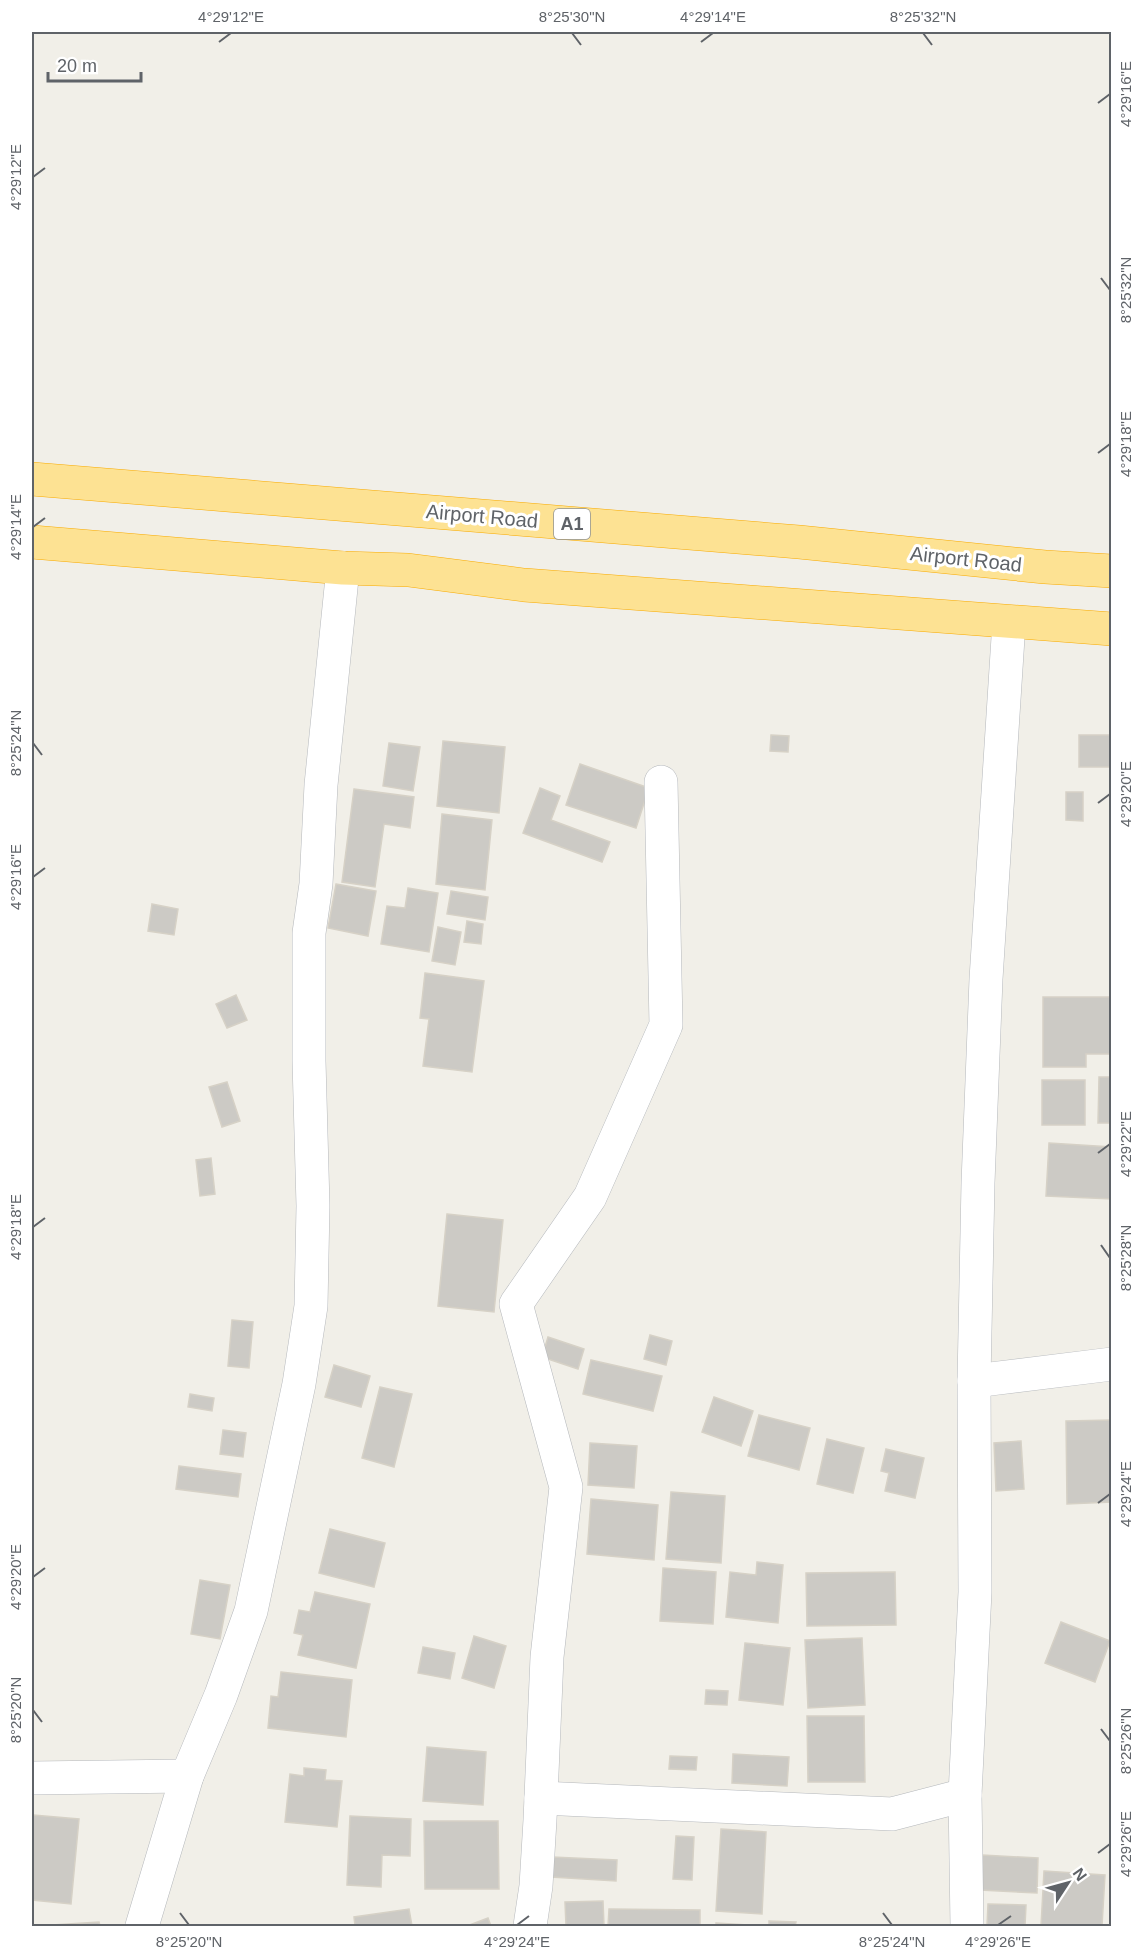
<svg xmlns="http://www.w3.org/2000/svg" width="1143" height="1958" font-family="Arial,sans-serif">
  <style>
    .building { fill: #cccac5; stroke: #d6d1c6; stroke-width: 1.5 }
    .lines { fill: none; stroke-linecap: round; stroke-linejoin: round }
    .minor-casing { stroke: #b5b8bc; stroke-width: 34 }
    .highway-casing { stroke: #f9ab00; stroke-width: 34 }
    .minor { stroke: #fff; stroke-width: 33 }
    .highway { stroke: #fde293; stroke-width: 33 }
    .ticks { fill: none; stroke: #5f6368; stroke-width: 2 }
    .labels { text-anchor: middle; dominant-baseline: central; stroke-width: 6; stroke-linejoin: round; paint-order: stroke }
    .shield { fill: #fff; stroke: #8f9295; stroke-width: 1.5 }
    .shield-label { font-size: 18px; font-weight: bold; fill: #5f6368 }
    .street-label { font-size: 20px; fill: #5f6368; stroke: #fff }
    .neatline { fill: none; stroke: #5f6368; stroke-width: 2 }
    .ticks-label { font-size: 15px; text-anchor: middle; fill: #5f6368 }
  </style>
  <rect width="100%" height="100%" fill="#f1efe8"/>
  <g class="building">
    <path d="M771 735 789 736 788 752 770 751Z"/>
    <rect x="1079" y="735" width="33" height="32"/>
    <path d="M443 741 505 747 499 813 437 806Z"/>
    <path d="M389 743 420 747 413 791 383 786Z"/>
    <path d="M580 764 649 788 636 828 566 805Z"/>
    <path d="M540 788 560 796 551 820 610 842 602 862 523 833Z"/>
    <path d="M354 789 414 797 410 828 384 824 375 887 342 882Z"/>
    <path d="M1066 792H1083V821L1066 820Z"/>
    <path d="M442 814 492 820 485 890 436 884Z"/>
    <path d="M336 884 376 891 368 936 328 928Z"/>
    <path d="M408 888 438 893 429 952 381 944 387 906 405 908Z"/>
    <path d="M451 891 488 897 485 920 447 914Z"/>
    <path d="M152 904 178 909 174 935 148 931Z"/>
    <path d="M467 921 483 924 481 944 464 942Z"/>
    <path d="M438 927 461 932 455 965 432 961Z"/>
    <path d="M425 973 484 981 472 1072 423 1066 429 1019 420 1018Z"/>
    <path d="M236 995 247 1020 227 1028 216 1004Z"/>
    <path d="M1043 997H1112V1054H1086V1067H1043Z"/>
    <path d="M1099 1077H1112V1123H1098Z"/>
    <rect x="1042" y="1080" width="43" height="45"/>
    <path d="M227 1082 240 1121 222 1127 209 1087Z"/>
    <path d="M1049 1143 1112 1147V1199L1046 1196Z"/>
    <path d="M211 1158 215 1194 200 1196 196 1160Z"/>
    <path d="M447 1214 503 1220 494 1312 438 1306Z"/>
    <path d="M232 1320 253 1322 249 1368 228 1366Z"/>
    <path d="M650 1335 672 1341 666 1365 644 1359Z"/>
    <path d="M548 1337 584 1349 578 1369 542 1357Z"/>
    <path d="M591 1360 662 1376 653 1411 583 1394Z"/>
    <path d="M334 1365 370 1376 361 1407 325 1397Z"/>
    <path d="M380 1387 412 1394 394 1467 362 1458Z"/>
    <path d="M190 1394 214 1398 212 1411 188 1407Z"/>
    <path d="M714 1397 753 1411 741 1446 702 1432Z"/>
    <path d="M759 1415 810 1428 799 1470 748 1456Z"/>
    <path d="M1112 1420V1502L1067 1504 1066 1421Z"/>
    <path d="M223 1430 246 1433 243 1457 220 1454Z"/>
    <path d="M827 1439 864 1448 853 1493 817 1484Z"/>
    <path d="M1021 1441 1024 1489 996 1491 994 1443Z"/>
    <path d="M590 1443 637 1446 634 1488 588 1485Z"/>
    <path d="M886 1449 924 1458 915 1498 885 1491 889 1473 881 1471Z"/>
    <path d="M179 1466 241 1474 238 1497 176 1489Z"/>
    <path d="M671 1492 725 1496 721 1563 666 1559Z"/>
    <path d="M591 1499 658 1505 654 1560 587 1554Z"/>
    <path d="M330 1529 385 1543 374 1587 319 1573Z"/>
    <path d="M757 1562 783 1565 778 1623 726 1617 730 1572 756 1575Z"/>
    <path d="M663 1568 716 1572 713 1624 660 1621Z"/>
    <path d="M895 1572 896 1625 807 1626 806 1573Z"/>
    <path d="M200 1580 230 1585 220 1639 191 1634Z"/>
    <path d="M315 1592 370 1604 356 1668 298 1655 303 1635 294 1633 299 1610 310 1612Z"/>
    <path d="M1061 1622 1110 1641 1095 1682 1045 1663Z"/>
    <path d="M474 1636 506 1646 494 1688 462 1678Z"/>
    <path d="M862 1638 865 1705 808 1708 805 1640Z"/>
    <path d="M745 1643 790 1648 783 1705 739 1700Z"/>
    <path d="M423 1647 455 1653 450 1679 418 1673Z"/>
    <path d="M281 1672 352 1680 346 1737 268 1728 271 1696 278 1697Z"/>
    <path d="M706 1690 728 1691 727 1705 705 1704Z"/>
    <path d="M807 1716H864L865 1782H808Z"/>
    <path d="M427 1747 486 1752 483 1805 423 1801Z"/>
    <path d="M733 1754 789 1757 787 1786 732 1783Z"/>
    <path d="M670 1756 697 1757 696 1770 669 1769Z"/>
    <path d="M304 1768 326 1770 325 1780 342 1781 337 1827 285 1822 290 1774 304 1776Z"/>
    <path d="M33 1815 79 1819 71 1904 32 1900Z"/>
    <path d="M350 1816 411 1819 410 1856 382 1855 381 1887 347 1885Z"/>
    <path d="M424 1821H498L499 1889H425Z"/>
    <path d="M721 1829 766 1832 762 1914 716 1911Z"/>
    <path d="M676 1836 694 1837 692 1880 673 1879Z"/>
    <path d="M982 1855 1038 1858 1037 1893 980 1890Z"/>
    <path d="M552 1857 617 1860 616 1881 551 1877Z"/>
    <path d="M1044 1871 1105 1875 1102 1926H1041Z"/>
    <path d="M603 1901 604 1926H566L565 1902Z"/>
    <path d="M988 1904 1026 1905 1025 1926H987Z"/>
    <path d="M409 1909 412 1926H355L354 1917Z"/>
    <path d="M609 1909 700 1910V1926H608Z"/>
    <path d="M488 1918 491 1926H467Z"/>
    <path d="M769 1921 796 1922 795 1926H769Z"/>
    <path d="M99 1922 100 1926H36Z"/>
    <path d="M716 1923 765 1926H716Z"/>
  </g>
  <g class="lines">
    <defs>
      <g id="minor">
        <path d="M974 1381 1112 1364"/>
        <path d="M32 1778 187 1776"/>
        <path d="M541 1798 892 1814 965 1795"/>
        <path d="M142 1926 187 1776 221 1695 251 1611 299 1384 311 1306 313 1206 309 1061V933L316 884 321 785 343 568"/>
        <path d="M530 1926 536 1886 540 1820 547 1657 566 1487 516 1304 590 1197 666 1025 661 782"/>
        <path d="M967 1926 965 1795 975 1592 974 1381 978 1183 986 979 1009 622"/>
      </g>
      <g id="highway">
        <path d="M32 479 799 542 1045 567 1112 571"/>
        <path d="M32 542 343 568 408 570 524 585 1112 629"/>
      </g>
    </defs>
    <use href="#minor" class="minor-casing"/>
    <use href="#highway" class="highway-casing"/>
    <use href="#minor" class="minor"/>
    <use href="#highway" class="highway"/>
  </g>
  <path class="ticks" d="M572 33 581 45M923 33 932 45M219 42 231 33M701 42 713 33M1098 103 1110 94M33 177 45 168M1101 278 1110 290M1098 453 1110 444M33 527 45 518M33 743 42 755M1098 803 1110 794M33 877 45 868M1098 1153 1110 1144M33 1227 45 1218M1101 1245 1110 1258M1098 1503 1110 1494M33 1577 45 1568M33 1710 42 1722M1101 1729 1110 1741M1098 1853 1110 1844M180 1913 189 1925M883 1913 892 1925M517 1925 529 1916M998 1925 1011 1916"/>
  <g class="labels">
    <rect class="shield" x="554" y="509" width="36" height="30" rx="4.5"/>
    <g class="shield-label">
      <text x="572" y="524">A1</text>
    </g>
    <g class="street-label">
      <text transform="translate(482 516) rotate(5)">Airport Road</text>
      <text transform="translate(966 559) rotate(6)">Airport Road</text>
    </g>
  </g>
  <rect width="1143" height="1958" fill="none" stroke="#ffffff" stroke-width="66"/>
  <g transform="translate(1068 1883) rotate(54)" stroke="#ffffff" stroke-width="4.5" paint-order="stroke">
  <path d="M0-4.5L10 22L0 15L-10 22Z" fill="#5f6368"/>
  <text y="-9" font-size="16" font-weight="bold" text-anchor="middle" fill="#5f6368">N</text>
  </g>
  <path d="M48 72v9h93v-9" fill="none" stroke="#5f6368" stroke-width="3"/>
  <text x="57" y="72" font-size="18" fill="#5f6368" stroke="#ffffff" stroke-width="4.5" paint-order="stroke">20 m</text>
  <rect x="33" y="33" width="1077" height="1892" class="neatline"/>
  <g class="ticks-label">
    <text x="231" y="22">4°29'12"E</text>
    <text x="572" y="22">8°25'30"N</text>
    <text x="713" y="22">4°29'14"E</text>
    <text x="923" y="22">8°25'32"N</text>
    <text transform="translate(1126 94) rotate(-90)" y="5">4°29'16"E</text>
    <text transform="translate(16 177) rotate(-90)" y="5">4°29'12"E</text>
    <text transform="translate(1126 290) rotate(-90)" y="5">8°25'32"N</text>
    <text transform="translate(1126 444) rotate(-90)" y="5">4°29'18"E</text>
    <text transform="translate(16 527) rotate(-90)" y="5">4°29'14"E</text>
    <text transform="translate(16 743) rotate(-90)" y="5">8°25'24"N</text>
    <text transform="translate(1126 794) rotate(-90)" y="5">4°29'20"E</text>
    <text transform="translate(16 877) rotate(-90)" y="5">4°29'16"E</text>
    <text transform="translate(1126 1144) rotate(-90)" y="5">4°29'22"E</text>
    <text transform="translate(16 1227) rotate(-90)" y="5">4°29'18"E</text>
    <text transform="translate(1126 1258) rotate(-90)" y="5">8°25'28"N</text>
    <text transform="translate(1126 1494) rotate(-90)" y="5">4°29'24"E</text>
    <text transform="translate(16 1577) rotate(-90)" y="5">4°29'20"E</text>
    <text transform="translate(16 1710) rotate(-90)" y="5">8°25'20"N</text>
    <text transform="translate(1126 1741) rotate(-90)" y="5">8°25'26"N</text>
    <text transform="translate(1126 1844) rotate(-90)" y="5">4°29'26"E</text>
    <text x="189" y="1947">8°25'20"N</text>
    <text x="517" y="1947">4°29'24"E</text>
    <text x="892" y="1947">8°25'24"N</text>
    <text x="998" y="1947">4°29'26"E</text>
  </g>
</svg>
